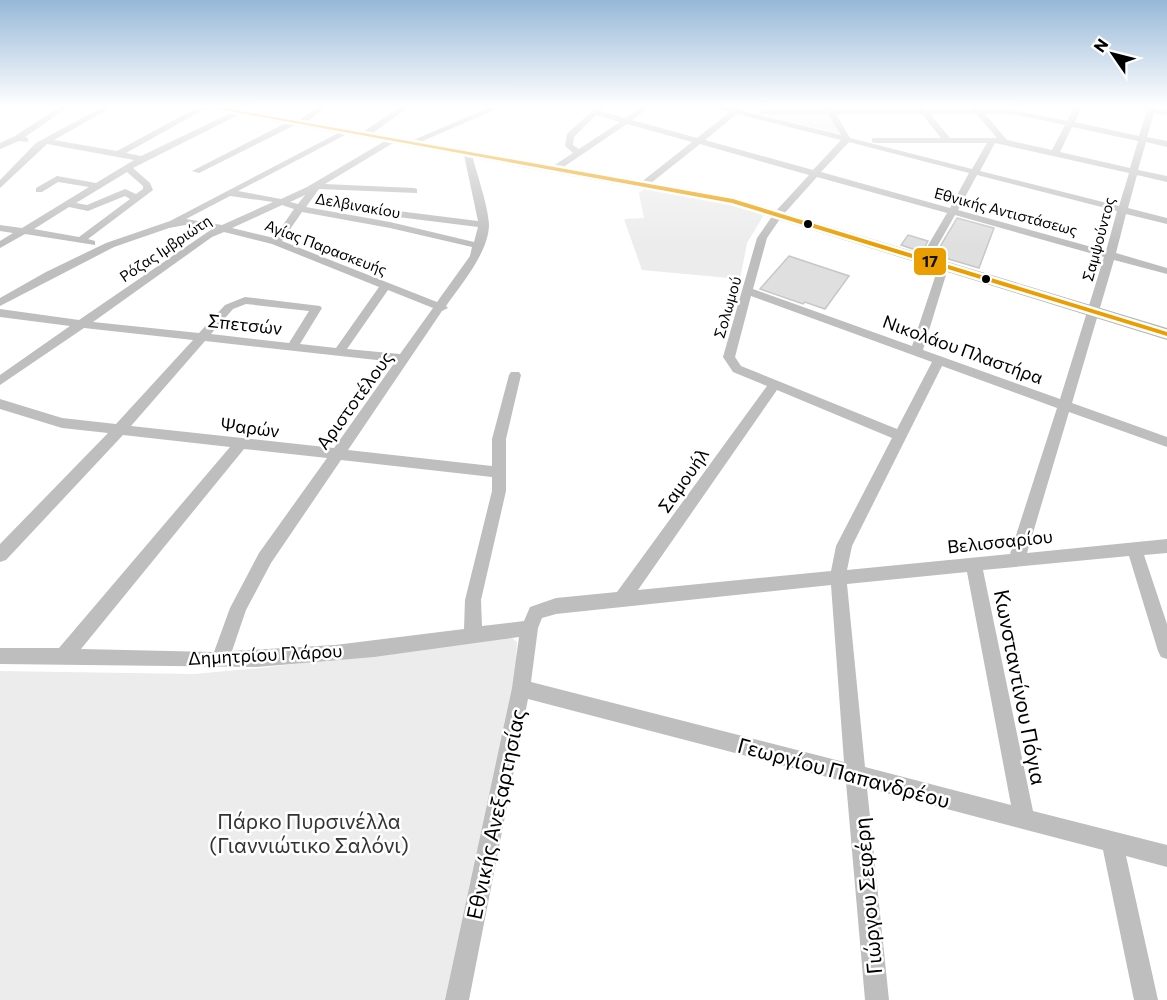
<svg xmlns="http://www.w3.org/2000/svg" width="1167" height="1000" font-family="Commissioner,sans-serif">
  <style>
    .green { fill: #ececec }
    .building { fill: #dfdfdf; stroke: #c7c7c7; stroke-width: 1.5 }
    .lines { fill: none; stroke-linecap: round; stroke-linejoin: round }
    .minor { fill: #bebebe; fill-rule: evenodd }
    .secondary { fill: #b8b8b8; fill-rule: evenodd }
    .bus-1-casing { stroke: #fff; stroke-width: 5 }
    .bus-1 { fill: #eb9e00; fill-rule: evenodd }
    .bus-dot { fill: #000; stroke: #fff; stroke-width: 2 }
    .labels { text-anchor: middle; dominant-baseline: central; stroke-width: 5; stroke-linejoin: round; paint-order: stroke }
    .far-street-label { font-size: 15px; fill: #000; stroke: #fff }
    .street-label { font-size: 18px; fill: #000; stroke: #fff }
    .near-street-label { font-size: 21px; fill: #000; stroke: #fff }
    .near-park-label { font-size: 21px; fill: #333; stroke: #fff }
    .line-badge { stroke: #fff; stroke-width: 2 }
    .pale-badge-label { font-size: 16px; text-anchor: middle; font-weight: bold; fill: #111 }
  </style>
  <rect width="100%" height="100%" fill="#fff"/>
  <g class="green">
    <path d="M758 113H829L840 134 761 115Z"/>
    <path d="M644 189 725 203 764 215 747 243 740 279 642 270 624 219 644 218 639 193Z"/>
    <path d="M511 637 517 642 515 681 447 1000H0V671L194 674 270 667Z"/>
  </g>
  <g class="building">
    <path d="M957 218 994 228 979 268 935 255Z"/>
    <path d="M908 235 928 241 922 252 901 245Z"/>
    <path d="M789 256 849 276 825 309 805 302 803 304 760 289Z"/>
  </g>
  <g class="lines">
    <g class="minor">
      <path d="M61 106H70L25 137 28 138V142L19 141 0 149V143L15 136Z"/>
      <path d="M104 106H114L54 140 117 151 200 106H210L126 153 141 156 235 111 242 113 133 168 150 183 153 190 88 239 95 241V245L25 234 0 248V241L13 233 0 231V225L22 228 89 187 58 182 42 192H36V188L57 176 96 183 134 160 47 144 0 188V180L36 143ZM127 172 143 186V189L136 194 125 189 87 205 76 203ZM125 196 130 199 79 237 34 229 69 207 88 211Z"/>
      <path d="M319 106H328L301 126 295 125 199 173 192 171 290 121 296 122Z"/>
      <path d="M401 106H410L366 138H360V134Z"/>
      <path d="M493 106H504L411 146 404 144Z"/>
      <path d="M597 106 604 107 600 111 625 118 643 106H652L632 120 697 138 730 112 712 106H738L739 110 841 135 828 114H762L758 112 762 110H825L823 106H831L833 110H918L917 106H923L926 110H972V106H976L981 110H1012L1067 121 1075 106H1083L1075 122 1139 136 1147 111 1129 106H1156L1155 108 1167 111V115L1154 113 1147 137 1167 141V147L1146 142 1138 170 1167 176V182L1137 175 1128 208 1167 218V224L1126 214 1116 253 1167 268V274L1114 260 1072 403 1167 437V447L1069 412 1027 553 1167 539V553L1144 555 1167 624V659L1161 657 1158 651 1129 556 983 570 1033 811 1167 845V867L1126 856 1158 1000H1134L1103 850 867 788 889 1000H865L846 782 528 699 469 1000H445L512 688 519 637 374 657 257 667 0 664V648H59L230 447 123 435 6 560 0 562V544L108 433 62 428 0 409V399L62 418 116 424 193 340 84 328 0 385V375L70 326 0 317V309L79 320 212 229 185 225 169 228 114 247 0 306V298L46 272 106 243 170 221 344 130 348 132 347 134 238 191 281 199 307 187 390 138 393 139V143L325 184 414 188 417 189V193L319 189 306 207 390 222 474 242 478 227 374 214 369 211 374 208 478 221 464 155 468 152 472 155C477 174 488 206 489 224 489 252 462 283 446 306L448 308 442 311 348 450 492 466V439L509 375 511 372H519L521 375 506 439V491L481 600 482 626 524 621 530 607 556 598 617 592 767 386 733 372 723 357 757 238 775 212 809 175 700 144 646 187H640V183L692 142 627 124 556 172H550V168L573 153 565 146 567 134ZM737 114 841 140 813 170 705 140ZM836 114H922L941 138H872V142L875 143H987L972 169 850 138ZM930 114H976L997 138H950ZM985 114H1012L1065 125 1052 150 1007 140ZM596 115 620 122 579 149 573 145 574 137ZM1072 127 1138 141 1130 168 1060 152ZM849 142 969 173 950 208 821 172ZM995 143 1129 173 1119 206 980 171ZM977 175 1117 211 1106 251 958 210ZM817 177 947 213 920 259 921 261H929L955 215 1104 257 1060 399 923 350 949 265 948 263 939 265 912 346 753 289 767 238 782 216ZM305 195 298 204 290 202ZM230 196 273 202 222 225 186 219ZM282 205 294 209 274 238 232 228ZM302 212 390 228 472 247 470 256 437 302 282 241ZM224 232 272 244 379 287 336 348 300 344 322 308 320 306 245 297 225 305 199 333 93 322 212 237ZM388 290 433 308 400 354 347 349ZM751 296 932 362 897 429 741 366 735 357ZM246 304 309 311 289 343 211 334 233 309ZM205 341 395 362 334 448 131 426ZM942 366 1057 408 1010 554 847 570 852 546ZM777 390 892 438 836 546 831 571 638 590ZM244 449 327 458 259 553 230 608 214 652 81 649ZM341 460 492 477V491L465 600 464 629 335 645 232 651 246 610 271 563ZM967 572 1011 805 865 767 847 584ZM831 585 844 762 531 682 538 628 542 618 556 614Z"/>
    </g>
    <path class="secondary" d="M198 106H224L733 197 1167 328V340L731 205 204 109Z"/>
    <defs>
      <path id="bus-1" d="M202 106H212L733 199 1167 332V336L732 203Z"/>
    </defs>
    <use href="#bus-1" class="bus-1-casing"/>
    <use href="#bus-1" class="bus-1"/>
  </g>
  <linearGradient id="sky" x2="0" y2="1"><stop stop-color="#97b8d8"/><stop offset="0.43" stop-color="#fff"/><stop offset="1" stop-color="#fff" stop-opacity="0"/></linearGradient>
  <rect width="1167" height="246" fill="url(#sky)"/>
  <g class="bus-dot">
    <circle cx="808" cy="224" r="5"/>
    <circle cx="986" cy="279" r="5"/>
  </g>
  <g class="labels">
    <g class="far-street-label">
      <text transform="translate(358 205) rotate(10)">Δελβινακίου</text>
      <text transform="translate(1006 211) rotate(15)">Εθνικής Αντιστάσεως</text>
      <text transform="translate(1098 239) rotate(-75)">Σαμψούντος</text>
      <text transform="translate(326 247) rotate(21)">Αγίας Παρασκευής</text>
      <text transform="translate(165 248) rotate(-34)">Ρόζας Ιμβριώτη</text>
      <text transform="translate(727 307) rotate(-74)">Σολωμού</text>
    </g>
    <g class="street-label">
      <text transform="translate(245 324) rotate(6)">Σπετσών</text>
      <text transform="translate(963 349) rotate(20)">Νικολάου Πλαστήρα</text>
      <text transform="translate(354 400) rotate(-54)">Αριστοτέλους</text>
      <text transform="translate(250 427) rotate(7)">Ψαρών</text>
      <text transform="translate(683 480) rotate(-55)">Σαμουήλ</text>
      <text transform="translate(1000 541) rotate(-6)">Βελισσαρίου</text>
      <text transform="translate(265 654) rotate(-3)">Δημητρίου Γλάρου</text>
    </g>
    <g class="near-street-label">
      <text transform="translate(1021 687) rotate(79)">Κωνσταντίνου Πόγια</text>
      <text transform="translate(844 772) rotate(15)">Γεωργίου Παπανδρέου</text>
      <text transform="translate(495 814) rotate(-78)">Εθνικής Ανεξαρτησίας</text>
      <text transform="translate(867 896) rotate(-95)">Γιώργου Σεφέρη</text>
    </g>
    <g class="near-park-label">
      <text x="309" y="820">Πάρκο Πυρσινέλλα<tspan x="309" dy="24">(Γιαννιώτικο Σαλόνι)</tspan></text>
    </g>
  </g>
  <rect class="line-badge" x="913" y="247" width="34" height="29" rx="6" fill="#eb9e00"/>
  <g class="pale-badge-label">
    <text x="930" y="267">17</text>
  </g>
  <g transform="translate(1113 54) rotate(305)" stroke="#ffffff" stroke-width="4.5" paint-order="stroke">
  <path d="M0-4.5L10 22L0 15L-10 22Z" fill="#000000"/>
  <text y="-9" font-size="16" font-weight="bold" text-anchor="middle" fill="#000000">N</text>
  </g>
</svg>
